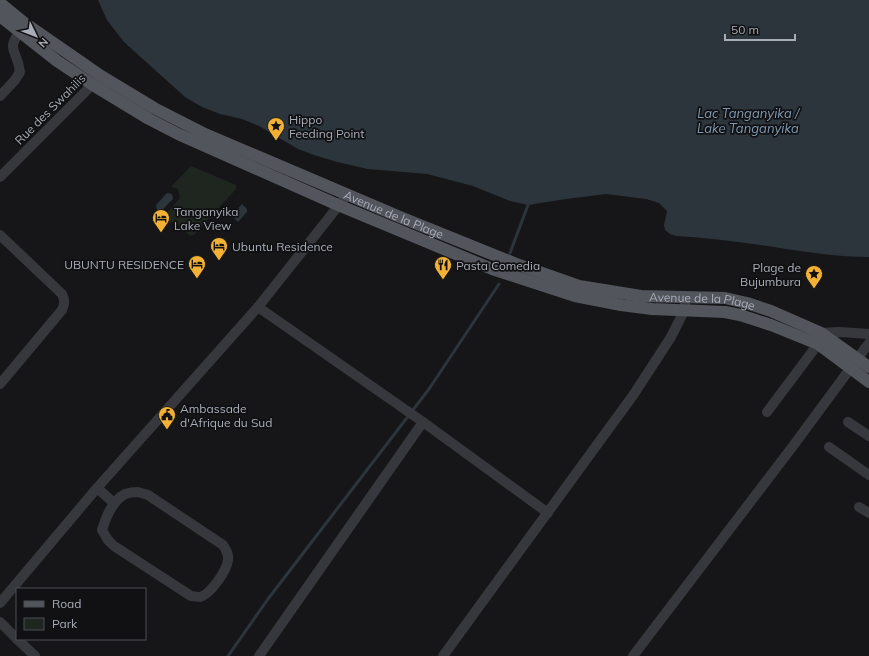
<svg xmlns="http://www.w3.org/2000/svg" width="869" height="656" font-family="Mulish,sans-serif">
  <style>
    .green { fill: #1e261f }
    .water { fill: #2c353c }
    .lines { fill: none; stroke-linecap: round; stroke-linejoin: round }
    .stream { stroke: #2c353c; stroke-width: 3 }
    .minor { stroke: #37383d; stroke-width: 10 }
    .major { stroke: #53555c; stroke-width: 12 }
    .labels { text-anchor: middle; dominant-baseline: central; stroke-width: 3.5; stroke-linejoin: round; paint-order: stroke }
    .street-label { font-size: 12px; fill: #a8adb8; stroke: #111113 }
    .poi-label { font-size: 12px; fill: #a8adb8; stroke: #111113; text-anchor: start }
    .water-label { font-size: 13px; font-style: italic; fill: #7f9bb3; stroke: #111113 }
  </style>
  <rect width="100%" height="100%" fill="#161618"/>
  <path class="green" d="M191 166 236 185V189L194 235 190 236 175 221 169 223 166 214 180 198 178 189 171 187Z"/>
  <g class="water">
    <path d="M98 0H869V257C842 257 813 253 786 249 750 243 712 238 676 236L670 234 665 230 664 225 667 211 659 203 646 199 606 194 566 199 528 205 510 201 473 186 427 174 368 169 337 162 314 155 298 149 259 126 242 119 220 114 202 107 185 97 124 42 107 20Z"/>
    <path d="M167 193 172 194 173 199 162 210H157L156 205Z"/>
    <path d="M242 204 247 209V212L238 222 233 217 234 213Z"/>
  </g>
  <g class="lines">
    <g class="stream">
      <path d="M510 253 528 205"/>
      <path d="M228 656 268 599 429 389 499 284"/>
    </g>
    <g class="minor">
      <path d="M0 96 15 80 20 72C17 47 4 52 23 27"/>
      <path d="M0 177 98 79"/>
      <path d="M0 235 62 294C65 300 65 303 62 310L0 384"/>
      <path d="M258 307 423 422 548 513"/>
      <path d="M817 333 840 332 869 334"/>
      <path d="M767 412 818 344"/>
      <path d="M848 422 869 436"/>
      <path d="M829 447 869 475"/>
      <path d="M97 488 114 503"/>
      <path d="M138 492 148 495 223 545C226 550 229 554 228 560 227 570 211 594 200 597 198 597 194 596 191 596L114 546 108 540 102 530C106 517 112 501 125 494 128 493 134 492 138 492Z"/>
      <path d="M859 507 869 513"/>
      <path d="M0 603 97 488 258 307 347 195"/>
      <path d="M0 622 17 639"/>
      <path d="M17 639 35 656"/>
      <path d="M259 656 423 422"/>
      <path d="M443 656 634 394 671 337 684 311 686 298"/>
      <path d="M633 656 793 446 869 343"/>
    </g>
    <g class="major">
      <path id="s1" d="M0 3 23 22 101 76 154 108 205 134 400 217 519 265 579 286 641 296 725 298 747 303 771 311 821 333 869 367"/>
      <path d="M0 16 57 61 93 85 149 119 178 134 338 205 492 269 575 296 621 305 652 309 725 312 740 315 771 325 818 344 869 382"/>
    </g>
  </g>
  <defs>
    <symbol id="sight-pin" viewBox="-11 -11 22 30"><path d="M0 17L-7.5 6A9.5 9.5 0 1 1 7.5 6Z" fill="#f2b134" stroke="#111113"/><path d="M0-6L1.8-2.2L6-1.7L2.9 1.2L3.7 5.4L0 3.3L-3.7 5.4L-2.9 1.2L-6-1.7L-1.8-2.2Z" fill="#111"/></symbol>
    <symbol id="hotel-pin" viewBox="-11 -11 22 30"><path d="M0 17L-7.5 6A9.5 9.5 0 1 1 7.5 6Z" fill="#f2b134" stroke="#111113"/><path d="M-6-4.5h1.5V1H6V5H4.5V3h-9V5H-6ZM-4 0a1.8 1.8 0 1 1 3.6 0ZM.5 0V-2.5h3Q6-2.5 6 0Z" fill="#111"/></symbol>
    <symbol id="restaurant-pin" viewBox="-11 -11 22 30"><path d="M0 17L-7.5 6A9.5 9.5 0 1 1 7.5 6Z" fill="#f2b134" stroke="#111113"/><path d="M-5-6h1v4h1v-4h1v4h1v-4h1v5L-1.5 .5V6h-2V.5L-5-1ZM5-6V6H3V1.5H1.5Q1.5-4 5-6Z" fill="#111"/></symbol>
    <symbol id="civic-pin" viewBox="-11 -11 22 30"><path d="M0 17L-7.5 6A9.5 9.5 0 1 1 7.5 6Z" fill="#f2b134" stroke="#111113"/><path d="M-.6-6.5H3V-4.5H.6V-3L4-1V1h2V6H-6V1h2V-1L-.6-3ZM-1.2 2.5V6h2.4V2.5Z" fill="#111"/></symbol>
  </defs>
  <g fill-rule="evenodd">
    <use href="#sight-pin" x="266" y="116" width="20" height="27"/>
    <use href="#hotel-pin" x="151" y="208" width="20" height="27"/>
    <use href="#hotel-pin" x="209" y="236" width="20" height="27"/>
    <use href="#hotel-pin" x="187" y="254" width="20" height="27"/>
    <use href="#restaurant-pin" x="433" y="255" width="20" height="27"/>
    <use href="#sight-pin" x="804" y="264" width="20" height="27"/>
    <use href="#civic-pin" x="157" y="405" width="20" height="27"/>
  </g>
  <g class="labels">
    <g class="street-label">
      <text transform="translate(50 109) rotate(-45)">Rue des Swahilis</text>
      <text stroke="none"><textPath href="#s1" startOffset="449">Avenue de la Plage</textPath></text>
      <text stroke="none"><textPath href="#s1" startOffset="772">Avenue de la Plage</textPath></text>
    </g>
    <g class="poi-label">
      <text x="289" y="119">Hippo<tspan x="289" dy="14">Feeding Point</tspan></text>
      <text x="174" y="211">Tanganyika<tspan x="174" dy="14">Lake View</tspan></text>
      <text x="232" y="246">Ubuntu Residence</text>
      <text x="184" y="264" text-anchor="end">UBUNTU RESIDENCE</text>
      <text x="456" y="265">Pasta Comedia</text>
      <text x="801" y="267" text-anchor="end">Plage de<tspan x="801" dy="14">Bujumbura</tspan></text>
      <text x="180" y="408">Ambassade<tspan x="180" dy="14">d'Afrique du Sud</tspan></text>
    </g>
    <g class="water-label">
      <text x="748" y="113">Lac Tanganyika /<tspan x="748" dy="15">Lake Tanganyika</tspan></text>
    </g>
  </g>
  <rect x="16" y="588" width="130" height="52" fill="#111113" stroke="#4d4f55"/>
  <rect x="24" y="601" width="20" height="6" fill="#53555c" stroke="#4d4f55"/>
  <text x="52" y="608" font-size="12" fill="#a8adb8">Road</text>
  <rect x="24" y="618" width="20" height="12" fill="#1e261f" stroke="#4d4f55"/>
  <text x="52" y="628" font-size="12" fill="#a8adb8">Park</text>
  <g transform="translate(36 36) rotate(133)" stroke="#111113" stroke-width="3" paint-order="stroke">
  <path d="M0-3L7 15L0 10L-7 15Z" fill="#a8adb8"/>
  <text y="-6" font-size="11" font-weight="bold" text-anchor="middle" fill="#a8adb8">N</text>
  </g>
  <path d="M725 34v6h70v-6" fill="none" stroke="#a8adb8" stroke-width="2"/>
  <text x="731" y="34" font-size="12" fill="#a8adb8" stroke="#111113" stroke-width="3" paint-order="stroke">50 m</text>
</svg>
